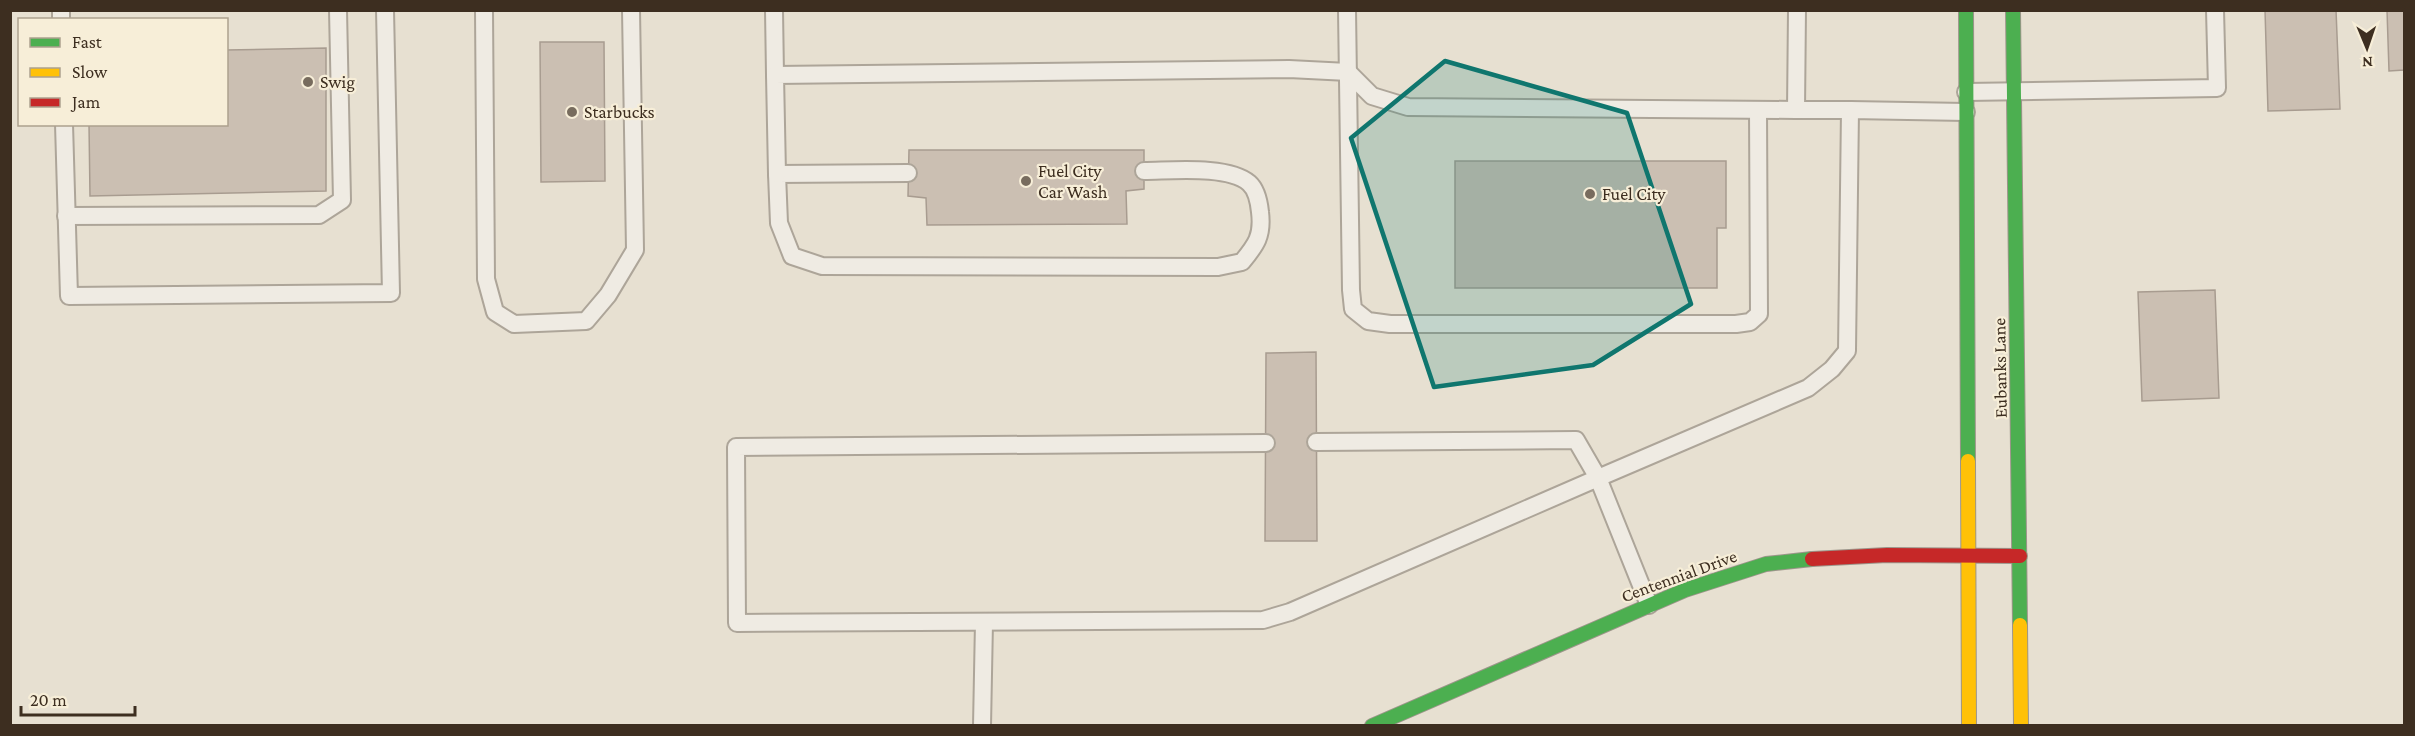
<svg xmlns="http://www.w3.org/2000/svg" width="2415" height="736" font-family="'Crimson Pro',serif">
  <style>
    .building { fill: #cbbfb2; stroke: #a89c90; stroke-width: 1.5 }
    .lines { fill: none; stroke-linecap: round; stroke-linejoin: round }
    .lane-casing { stroke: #ada599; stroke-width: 20 }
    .fast-casing { stroke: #9c958a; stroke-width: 16 }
    .slow-casing { stroke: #9c958a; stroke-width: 16 }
    .jam-casing { stroke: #9c958a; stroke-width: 16 }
    .lane { stroke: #efebe3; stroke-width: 16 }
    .fast { stroke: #4caf50; stroke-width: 14 }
    .slow { stroke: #ffc107; stroke-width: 14 }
    .jam { stroke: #c62828; stroke-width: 14 }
    .marked { fill: #0f766e; fill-opacity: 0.2; stroke: #0f766e; stroke-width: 4.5; stroke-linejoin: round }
    .poi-dot { fill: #786c5e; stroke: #f7eed8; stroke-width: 2 }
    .labels { text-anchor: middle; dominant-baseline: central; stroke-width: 4.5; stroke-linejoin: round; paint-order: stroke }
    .poi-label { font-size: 18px; fill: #3d2e20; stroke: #f7eed8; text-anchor: start }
    .street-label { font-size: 18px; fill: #3d2e20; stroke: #f7eed8 }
  </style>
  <rect width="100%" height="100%" fill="#e7e0d1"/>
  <g class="building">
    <path d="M2265 10H2336L2340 109 2268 111Z"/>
    <path d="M2387 10H2404V70L2389 71Z"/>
    <path d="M540 42H604L605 181 541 182Z"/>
    <path d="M326 48V191L90 196 89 124H226V50Z"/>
    <path d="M909 150H1144V189L1126 191 1127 224 927 225 926 198 908 196Z"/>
    <path d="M1455 161H1726V228H1717V288H1455Z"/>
    <path d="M2215 290 2219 398 2142 401 2138 292Z"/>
    <path d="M1316 352 1317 541H1265L1266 353Z"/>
  </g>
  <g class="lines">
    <defs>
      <g id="lane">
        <path d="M61 10V20"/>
        <path d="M484 10 486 279 495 312 514 324 586 321 608 295 635 250 631 10"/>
        <path d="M774 10 775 75"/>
        <path d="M1347 10 1351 290 1353 309 1368 321 1390 324H1736L1750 322 1759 314 1758 110"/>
        <path d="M1797 10 1796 110H1850"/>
        <path d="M1966 92 2217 88 2215 10"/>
        <path d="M64 124 69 296 391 293 385 10"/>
        <path d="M908 173 777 174 779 223 792 256 822 266 1218 267 1242 262C1256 245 1263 236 1260 212 1259 202 1257 190 1249 183 1228 165 1171 171 1144 171"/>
        <path d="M777 174 775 75 1289 69 1348 72 1372 96 1408 107 1796 110"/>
        <path d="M66 216 319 215 342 200 338 10"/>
        <path d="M1316 442 1576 440 1598 478 1808 388 1832 369 1847 351 1850 110 1966 112"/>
        <path d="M1266 443 736 447 737 623 1263 620 1290 612 1598 478 1649 605"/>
        <path d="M982 726 984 622"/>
      </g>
      <g id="fast">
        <path d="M1966 10 1968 461"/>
        <path d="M2013 10 2020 625"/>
        <path d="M1372 726 1685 590 1766 564 1812 559"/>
      </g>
      <g id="slow">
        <path d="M1968 461 1969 726"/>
        <path d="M2020 625 2021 726"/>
      </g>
      <path id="jam" d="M1812 559 1887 555 2020 556"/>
    </defs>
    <use href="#lane" class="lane-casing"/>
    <use href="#fast" class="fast-casing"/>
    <use href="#slow" class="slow-casing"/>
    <use href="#jam" class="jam-casing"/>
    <use href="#lane" class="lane"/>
    <use href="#fast" class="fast"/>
    <use href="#slow" class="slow"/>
    <use href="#jam" class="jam"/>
  </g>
  <path class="marked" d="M1445 61 1627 113 1691 304 1593 365 1434 387 1351 138Z"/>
  <g class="poi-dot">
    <circle cx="308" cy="82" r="6"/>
    <circle cx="572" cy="112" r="6"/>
    <circle cx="1026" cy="181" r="6"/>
    <circle cx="1590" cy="194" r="6"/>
  </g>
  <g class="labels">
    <g class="poi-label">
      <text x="320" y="82">Swig</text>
      <text x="584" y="112">Starbucks</text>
      <text x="1038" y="171">Fuel City<tspan x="1038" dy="21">Car Wash</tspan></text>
      <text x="1602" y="194">Fuel City</text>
    </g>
    <g class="street-label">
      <text transform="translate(2000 368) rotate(-91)">Eubanks Lane</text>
      <text transform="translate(1679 576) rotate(-20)">Centennial Drive</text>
    </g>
  </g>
  <rect width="2415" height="736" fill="none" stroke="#3d2e20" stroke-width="24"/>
  <rect x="18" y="18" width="210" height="108" fill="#f7eed8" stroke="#ada18e" stroke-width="1.5"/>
  <rect x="30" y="38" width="30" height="9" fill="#4caf50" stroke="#ada18e" stroke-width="1.5"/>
  <text x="72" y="48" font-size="18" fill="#3d2e20">Fast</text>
  <rect x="30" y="68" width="30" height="9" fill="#ffc107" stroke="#ada18e" stroke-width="1.5"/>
  <text x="72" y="78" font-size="18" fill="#3d2e20">Slow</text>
  <rect x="30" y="98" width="30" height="9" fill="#c62828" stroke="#ada18e" stroke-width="1.5"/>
  <text x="72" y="108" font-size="18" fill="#3d2e20">Jam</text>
  <g transform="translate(2367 48) rotate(178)" stroke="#f7eed8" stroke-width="4.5" paint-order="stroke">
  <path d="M0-4.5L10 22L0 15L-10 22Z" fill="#3d2e20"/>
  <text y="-9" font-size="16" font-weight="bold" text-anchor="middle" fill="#3d2e20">N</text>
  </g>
  <path d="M21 706v9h114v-9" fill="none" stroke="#3d2e20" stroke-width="3"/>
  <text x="30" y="706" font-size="18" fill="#3d2e20" stroke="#f7eed8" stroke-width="4.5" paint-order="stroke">20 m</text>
</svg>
